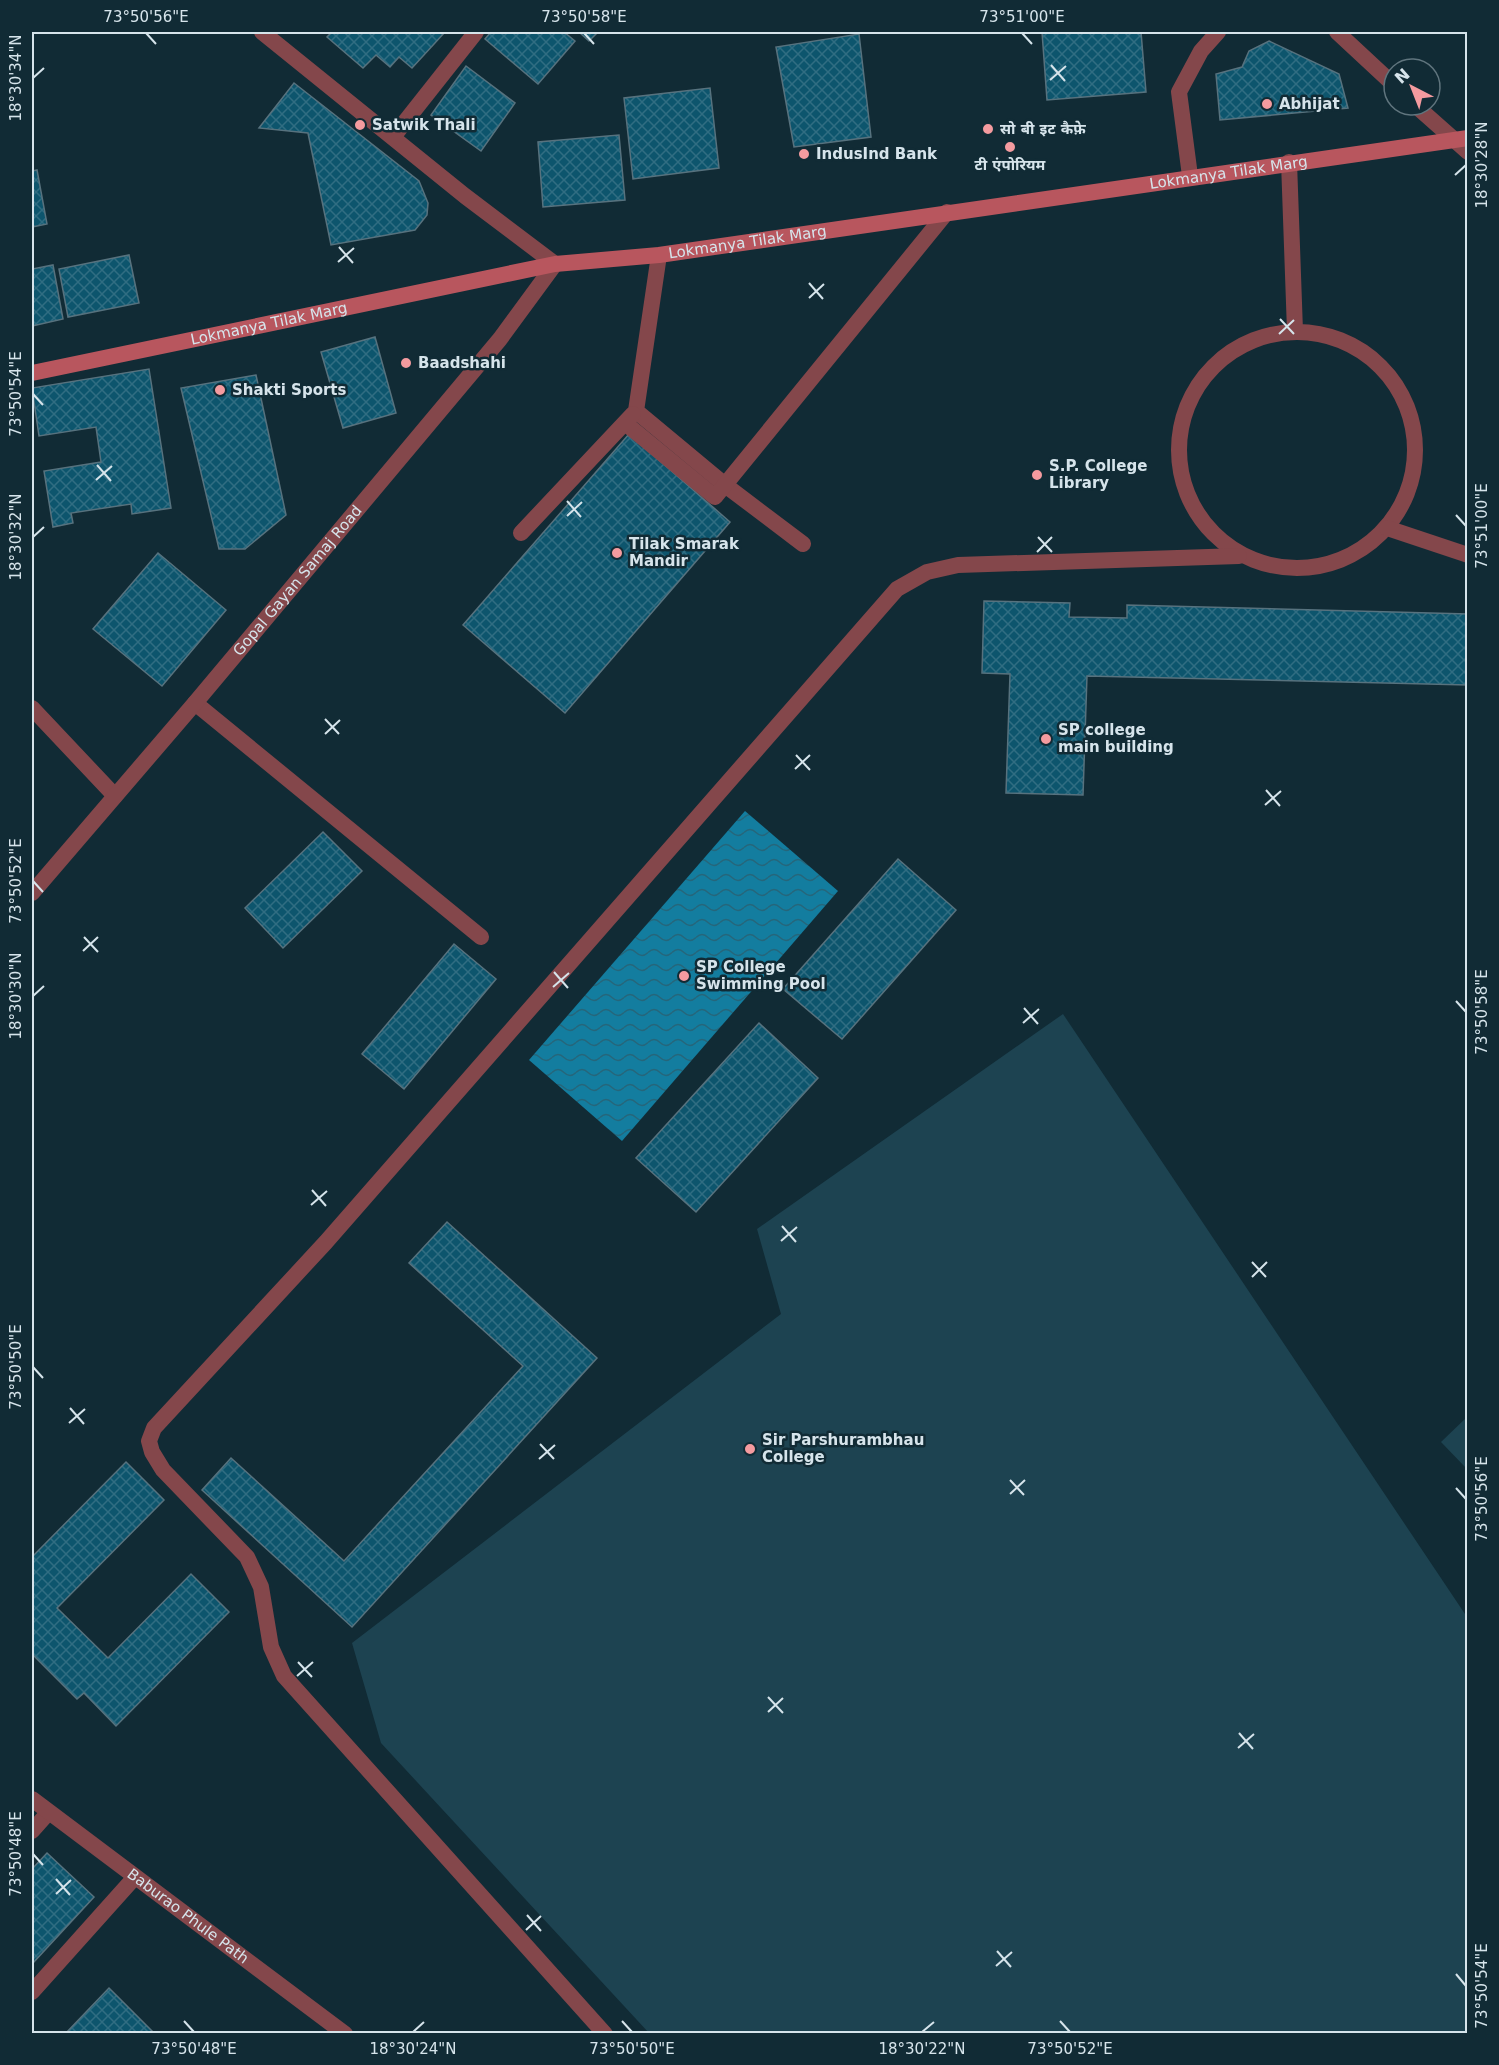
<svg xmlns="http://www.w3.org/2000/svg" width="1499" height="2065" font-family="'DejaVu Sans','Noto Sans Devanagari',sans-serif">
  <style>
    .green { fill: #1d4351 }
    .water { fill: url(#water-waves) }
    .building { fill: url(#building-cross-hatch); stroke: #57727e; stroke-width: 1.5 }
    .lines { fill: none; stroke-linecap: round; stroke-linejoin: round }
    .service { stroke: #84474b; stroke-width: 16 }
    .minor { stroke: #84474b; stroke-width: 16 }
    .tertiary { stroke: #84474b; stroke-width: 16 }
    .secondary { stroke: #b8565e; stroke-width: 16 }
    .ticks { fill: none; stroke: #d6e4eb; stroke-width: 2 }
    .poi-dot { fill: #f49b9f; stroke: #112b35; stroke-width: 2 }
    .labels { text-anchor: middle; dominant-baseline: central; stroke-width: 5; stroke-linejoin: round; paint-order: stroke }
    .poi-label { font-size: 15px; font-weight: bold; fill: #d6e4eb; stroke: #112b35; text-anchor: start }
    .street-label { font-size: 15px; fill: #d6e4eb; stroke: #112b35 }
    .neatline { fill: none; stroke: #d6e4eb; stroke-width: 2 }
    .ticks-label { font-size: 15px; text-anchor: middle; fill: #d6e4eb }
  </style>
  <defs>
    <pattern id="water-waves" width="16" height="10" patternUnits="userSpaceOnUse" patternTransform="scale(1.5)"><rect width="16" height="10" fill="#137d9f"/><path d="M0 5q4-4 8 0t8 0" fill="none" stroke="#25667b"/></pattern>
    <pattern id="building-cross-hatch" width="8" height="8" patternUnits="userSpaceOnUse" patternTransform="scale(1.5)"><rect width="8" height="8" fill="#0d556d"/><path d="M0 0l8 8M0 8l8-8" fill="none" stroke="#306d82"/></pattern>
  </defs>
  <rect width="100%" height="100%" fill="#112b35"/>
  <g class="green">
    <path d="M1063 1014 1467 1617V2033H649L381 1743 352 1643 781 1314 757 1229Z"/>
    <path d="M1467 1417V1469L1441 1442Z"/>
  </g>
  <path class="water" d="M745 811 838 891 622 1141 529 1060Z"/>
  <g class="building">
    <path d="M332 32H445L412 68 399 57 390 67 376 55 363 68 327 37Z"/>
    <path d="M491 32H564L575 41 538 84 485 39Z"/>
    <path d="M579 32H598L589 41Z"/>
    <path d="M1042 32H1141L1146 92 1047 100Z"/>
    <path d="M859 34 871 137 794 147 776 47Z"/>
    <path d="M1269 41 1339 74 1348 108 1220 120 1216 74 1242 67 1249 51Z"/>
    <path d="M466 66 515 103 481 151 431 115Z"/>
    <path d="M294 83 419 181 428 203 427 215 415 230 331 245 308 133 259 128Z"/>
    <path d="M710 88 719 168 633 179 624 98Z"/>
    <path d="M619 135 625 200 543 207 538 142Z"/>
    <path d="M37 170 47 224 32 227V171Z"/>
    <path d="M129 255 139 303 68 317 59 269Z"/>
    <path d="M53 265 63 319 32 326V269Z"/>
    <path d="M375 337 396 413 343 428 321 352Z"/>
    <path d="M149 369 171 508 132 514 131 504 71 513 73 523 53 527 44 471 101 462 96 427 39 436 32 388Z"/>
    <path d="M256 375 286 515 245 549H219L181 388Z"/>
    <path d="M629 434 730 522 565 713 463 625Z"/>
    <path d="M158 553 226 610 162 686 93 629Z"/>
    <path d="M984 601 1070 603 1069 617 1127 618V605L1468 614V685L1087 676 1083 795 1006 793 1010 674 982 673Z"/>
    <path d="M323 832 362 871 283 948 245 908Z"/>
    <path d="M898 859 956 910 842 1039 783 989Z"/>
    <path d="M454 944 496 979 404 1089 362 1054Z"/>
    <path d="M759 1023 818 1078 696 1212 636 1158Z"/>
    <path d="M447 1222 597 1358 352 1627 202 1490 231 1458 344 1561 523 1366 409 1263Z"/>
    <path d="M126 1462 164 1500 57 1608 108 1658 191 1574 229 1612 116 1726 84 1693 77 1699 32 1654V1557Z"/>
    <path d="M47 1853 94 1897 32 1964V1869Z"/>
    <path d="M109 1988 155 2034H65Z"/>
  </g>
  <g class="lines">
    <g class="service">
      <path d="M1289 162 1295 331"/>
      <path d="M659 255 636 411 725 485 803 544"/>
      <circle cx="1297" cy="450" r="118"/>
      <path d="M625 423 715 497 947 212"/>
      <path d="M1387 528 1468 555"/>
      <path d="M521 533 633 414"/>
      <path d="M32 1831 48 1813"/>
      <path d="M605 2034 284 1676 271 1647 261 1587 247 1557 163 1470 152 1452 149 1441 154 1428 326 1242 897 589 927 572 958 565 1239 556"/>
    </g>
    <g class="minor">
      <path d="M393 137 476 32"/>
      <path d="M195 703 481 937"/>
      <path d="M32 708 115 796"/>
      <path id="s1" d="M32 893 195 703 500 339 555 264 465 196 262 32"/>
      <path d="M32 1992 135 1877"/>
    </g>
    <g class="tertiary">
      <path d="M1337 32 1394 85"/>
      <path d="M1415 105 1468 152"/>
      <path d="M1190 176 1179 92 1201 51 1218 32"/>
      <path id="s2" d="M32 1799 345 2034"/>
    </g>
    <path class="secondary" id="s3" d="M32 373 555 264 659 255 1468 138"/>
  </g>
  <path class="ticks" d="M146 33 156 44M584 33 594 44M1022 33 1032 44M1051 65 1065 81M33 78 44 68M1050 80 1066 66M1455 175 1466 165M339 247 353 263M338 262 354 248M809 283 823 299M809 298 824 284M1280 319 1294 334M1279 334 1294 320M33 394 43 405M97 465 111 481M96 480 112 466M567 501 581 517M1456 515 1466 526M567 516 582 502M33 537 44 527M1038 537 1052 552M1037 552 1052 537M325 719 339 734M325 734 340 720M796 755 810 770M795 769 810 755M1266 790 1280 806M1265 805 1281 791M33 881 43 892M84 937 98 952M83 951 98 937M554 972 568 988M553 987 569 973M33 996 44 986M1456 1001 1466 1012M1024 1008 1038 1024M1023 1023 1039 1009M312 1190 326 1206M311 1205 327 1191M782 1226 796 1242M781 1241 797 1227M1252 1262 1266 1277M1252 1277 1267 1262M33 1367 43 1378M70 1408 84 1424M69 1423 85 1409M540 1444 554 1459M539 1459 555 1445M1010 1480 1024 1495M1456 1488 1466 1499M1010 1494 1025 1480M298 1662 312 1677M297 1676 313 1662M768 1697 783 1713M768 1712 783 1698M1239 1733 1253 1749M1238 1748 1254 1734M33 1854 43 1865M56 1879 70 1895M56 1894 71 1880M527 1915 541 1931M526 1930 541 1916M997 1951 1011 1967M996 1966 1012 1952M1456 1974 1466 1986M184 2021 194 2032M622 2021 632 2032M1060 2021 1070 2032M413 2032 424 2022M922 2032 934 2022"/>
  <g class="poi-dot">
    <circle cx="1267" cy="104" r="6"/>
    <circle cx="360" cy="125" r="6"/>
    <circle cx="988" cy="129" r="6"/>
    <circle cx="1010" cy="147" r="6"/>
    <circle cx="804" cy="154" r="6"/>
    <circle cx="406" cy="363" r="6"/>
    <circle cx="220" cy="390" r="6"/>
    <circle cx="1037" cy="475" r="6"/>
    <circle cx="617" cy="553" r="6"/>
    <circle cx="1046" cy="739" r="6"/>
    <circle cx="684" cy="976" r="6"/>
    <circle cx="750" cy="1449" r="6"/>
  </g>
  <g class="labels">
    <g class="poi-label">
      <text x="1279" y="104">Abhijat</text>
      <text x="372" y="125">Satwik Thali</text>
      <text x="1000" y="129">सो बी इट कैफ़े</text>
      <text x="816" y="154">IndusInd Bank</text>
      <text x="1010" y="165" text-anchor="middle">टी एंपोरियम</text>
      <text x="418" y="363">Baadshahi</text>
      <text x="232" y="390">Shakti Sports</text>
      <text x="1049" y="466">S.P. College<tspan x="1049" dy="17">Library</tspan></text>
      <text x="629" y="544">Tilak Smarak<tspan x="629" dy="17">Mandir</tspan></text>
      <text x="1058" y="730">SP college<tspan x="1058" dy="17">main building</tspan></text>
      <text x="696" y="967">SP College<tspan x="696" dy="17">Swimming Pool</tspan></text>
      <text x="762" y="1440">Sir Parshurambhau<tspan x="762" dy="17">College</tspan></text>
    </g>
    <g class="street-label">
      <text stroke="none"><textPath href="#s3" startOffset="1214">Lokmanya Tilak Marg</textPath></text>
      <text stroke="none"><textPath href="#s3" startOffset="728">Lokmanya Tilak Marg</textPath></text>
      <text stroke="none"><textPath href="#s3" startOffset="242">Lokmanya Tilak Marg</textPath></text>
      <text stroke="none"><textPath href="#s1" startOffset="410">Gopal Gayan Samaj Road</textPath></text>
      <text stroke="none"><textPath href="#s2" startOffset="195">Baburao Phule Path</textPath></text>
    </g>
  </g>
  <rect width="1499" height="2065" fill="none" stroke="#112b35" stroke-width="66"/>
  <g transform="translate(1412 87) rotate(318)"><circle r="28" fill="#112b35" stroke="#60757e" stroke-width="1.5"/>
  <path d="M0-4.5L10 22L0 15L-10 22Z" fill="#f49b9f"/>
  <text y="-9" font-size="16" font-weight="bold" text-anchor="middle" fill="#d6e4eb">N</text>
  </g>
  <rect x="33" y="33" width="1433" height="1999" class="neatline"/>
  <g class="ticks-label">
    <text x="146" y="22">73°50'56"E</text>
    <text x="584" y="22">73°50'58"E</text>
    <text x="1022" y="22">73°51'00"E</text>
    <text transform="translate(16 78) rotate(-90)" y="5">18°30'34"N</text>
    <text transform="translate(1482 165) rotate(-90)" y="5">18°30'28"N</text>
    <text transform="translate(16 394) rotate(-90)" y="5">73°50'54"E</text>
    <text transform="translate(1482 526) rotate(-90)" y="5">73°51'00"E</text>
    <text transform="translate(16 537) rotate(-90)" y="5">18°30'32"N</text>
    <text transform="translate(16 881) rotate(-90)" y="5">73°50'52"E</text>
    <text transform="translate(16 996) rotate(-90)" y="5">18°30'30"N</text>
    <text transform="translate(1482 1012) rotate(-90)" y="5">73°50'58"E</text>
    <text transform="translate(16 1367) rotate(-90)" y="5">73°50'50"E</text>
    <text transform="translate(1482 1499) rotate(-90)" y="5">73°50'56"E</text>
    <text transform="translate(16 1854) rotate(-90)" y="5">73°50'48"E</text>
    <text transform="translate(1482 1986) rotate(-90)" y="5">73°50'54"E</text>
    <text x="194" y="2054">73°50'48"E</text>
    <text x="413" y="2054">18°30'24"N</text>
    <text x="632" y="2054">73°50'50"E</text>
    <text x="922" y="2054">18°30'22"N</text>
    <text x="1070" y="2054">73°50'52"E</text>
  </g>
</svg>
